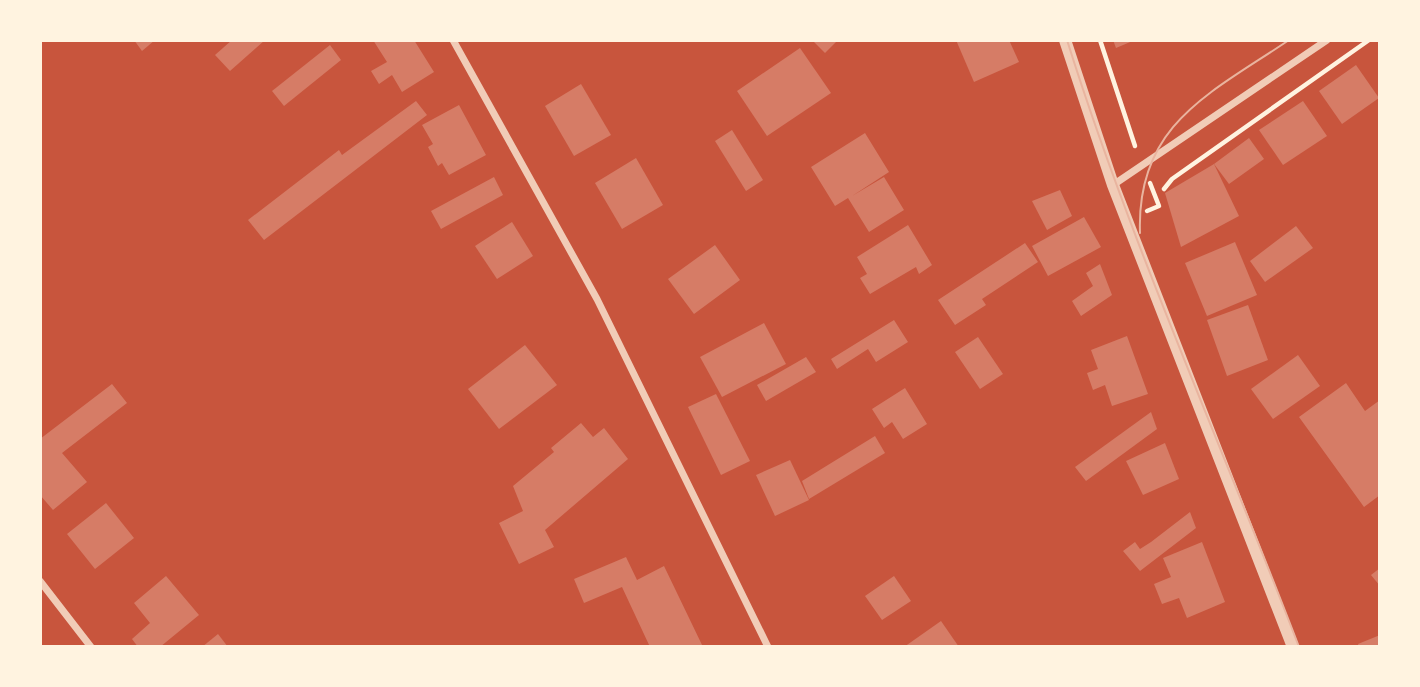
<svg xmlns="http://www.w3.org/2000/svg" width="1420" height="687" font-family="'Public Sans',sans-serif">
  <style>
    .building { fill: #d67c66 }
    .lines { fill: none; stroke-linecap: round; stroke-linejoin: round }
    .path { stroke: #fff3e0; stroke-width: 4.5 }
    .minor { stroke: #f1ccb7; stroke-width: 7 }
    .tertiary { stroke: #f1ccb7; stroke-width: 12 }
    .tram { stroke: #e9b49f; stroke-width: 2 }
  </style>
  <rect width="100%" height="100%" fill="#c8553d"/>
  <g class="building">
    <path d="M134 40H155L142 51Z"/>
    <path d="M232 40H265L230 71 215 55Z"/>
    <path d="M373 40H414L434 72 402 92 392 75 379 84 371 71 387 62Z"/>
    <path d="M812 40H838L825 53Z"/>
    <path d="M956 40H1009L1019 62 974 82Z"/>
    <path d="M1113 40H1135L1116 48Z"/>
    <path d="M330 45 341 60 284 106 272 91Z"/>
    <path d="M800 48 831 93 767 136 737 91Z"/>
    <path d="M1356 65 1379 98 1342 124 1319 91Z"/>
    <path d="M581 84 611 135 574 156 545 106Z"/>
    <path d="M416 101 427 115 264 240 248 220 339 150 342 155Z"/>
    <path d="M1303 101 1327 136 1283 165 1259 130Z"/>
    <path d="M459 105 486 155 449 175 442 163 438 166 428 147 433 144 422 125Z"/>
    <path d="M732 130 763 180 746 191 715 141Z"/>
    <path d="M865 133 889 172 852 196 884 177 904 210 869 232 848 198 835 206 811 167Z"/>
    <path d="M1249 138 1264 159 1229 184 1214 164Z"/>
    <path d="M636 158 663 205 622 229 595 183Z"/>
    <path d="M1214 164 1239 216 1181 247 1165 193Z"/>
    <path d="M494 177 503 195 441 229 431 211Z"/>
    <path d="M1060 190 1072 216 1047 230 1032 201Z"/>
    <path d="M1084 217 1101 247 1048 276 1032 246Z"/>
    <path d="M512 222 533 256 497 279 475 246Z"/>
    <path d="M908 225 932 265 919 274 916 267 870 294 860 278 867 274 857 257Z"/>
    <path d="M1296 226 1313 248 1265 282 1250 261Z"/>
    <path d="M1235 242 1257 295 1207 316 1185 263Z"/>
    <path d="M1025 243 1038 262 982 299 986 305 955 325 938 300Z"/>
    <path d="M715 245 740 280 694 314 668 279Z"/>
    <path d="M1100 264 1112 295 1081 316 1072 301 1093 286 1086 273Z"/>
    <path d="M1248 305 1268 360 1227 376 1207 320Z"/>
    <path d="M894 320 908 342 876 362 868 349 837 369 831 359Z"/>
    <path d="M764 323 786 364 722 397 700 357Z"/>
    <path d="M1127 336 1148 394 1112 406 1105 385 1093 390 1087 373 1098 369 1091 350Z"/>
    <path d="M978 337 1003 374 980 389 955 352Z"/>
    <path d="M525 345 557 385 499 429 468 389Z"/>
    <path d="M1298 355 1320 386 1273 419 1251 389Z"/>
    <path d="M806 357 816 372 766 401 757 385Z"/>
    <path d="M1346 383 1365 411 1380 400V495L1364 507 1299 417Z"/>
    <path d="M112 384 127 403 62 453 87 482 53 510 40 495V439Z"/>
    <path d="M905 388 927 424 903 439 892 422 884 428 872 409Z"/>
    <path d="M716 394 750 461 721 475 688 407Z"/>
    <path d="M1151 412 1157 429 1086 481 1075 467Z"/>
    <path d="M581 423 593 437 604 428 628 459 545 530 554 547 519 564 499 523 523 511 513 486 554 452 551 448Z"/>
    <path d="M875 436 885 453 809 499 802 481Z"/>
    <path d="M1165 443 1179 479 1143 495 1126 461Z"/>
    <path d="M790 460 809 500 775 516 756 475Z"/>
    <path d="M106 503 134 538 95 569 67 534Z"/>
    <path d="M1190 512 1196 528 1140 571 1123 551 1135 542 1140 549 1151 542Z"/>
    <path d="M1202 542 1225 602 1187 618 1179 598 1162 604 1154 584 1171 577 1163 558Z"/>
    <path d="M626 557 637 580 664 566 703 647H650L622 587 584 603 574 579Z"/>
    <path d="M1380 568V586L1371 575Z"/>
    <path d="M166 576 199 615 160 647H138L132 639 150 623 134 603Z"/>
    <path d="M894 576 911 601 882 620 865 596Z"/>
    <path d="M941 621 959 647H904Z"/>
    <path d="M218 634 228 647H202Z"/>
    <path d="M1380 635V647H1359L1358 644Z"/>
  </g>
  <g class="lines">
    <g class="path">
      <path d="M1100 40 1135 146"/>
      <path d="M1164 189 1172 179 1369 40"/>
      <path d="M1147 211 1159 206 1150 183"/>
    </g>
    <g class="minor">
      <path d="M453 40 597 299 768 647"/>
      <path d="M1113 185 1327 40"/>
      <path d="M40 581 91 647"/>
    </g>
    <path class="tertiary" d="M1065 40 1113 185 1293 647"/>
    <g class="tram">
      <path d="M1067 40C1132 247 1222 445 1299 647"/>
      <path d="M1140 233C1136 124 1211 93 1289 40"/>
    </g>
  </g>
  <rect width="1420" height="687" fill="none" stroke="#fff3e0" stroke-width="84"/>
</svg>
